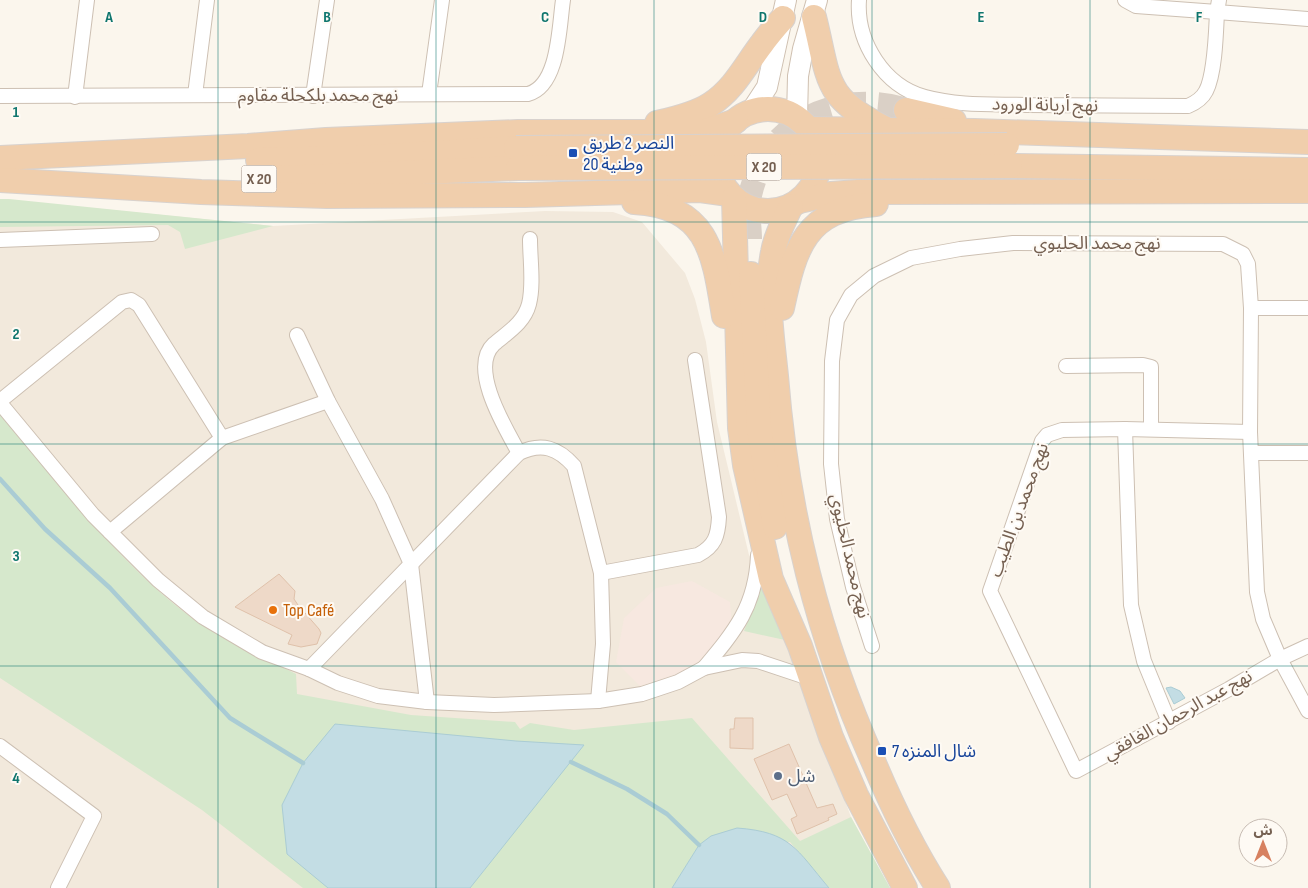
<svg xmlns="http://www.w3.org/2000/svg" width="1308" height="888" font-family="'Sofia Sans Condensed','Noto Sans Arabic',sans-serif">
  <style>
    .residential { fill: #f2e9dc }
    .commercial { fill: #f7e8e0 }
    .green { fill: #d6e8cc }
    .water { fill: #c3dde4; stroke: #aaccd4 }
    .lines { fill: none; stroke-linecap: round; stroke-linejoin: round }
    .stream { stroke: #aaccd4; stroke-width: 4.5 }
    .building { fill: #eed9c8; stroke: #dfc1aa }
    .trunk-tunnel { stroke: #dad0c6; stroke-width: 24; stroke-dasharray: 24 12; stroke-linecap: butt }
    .minor-casing { stroke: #cdc0b3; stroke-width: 16 }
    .secondary-casing { stroke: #cfc0b1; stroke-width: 22 }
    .trunk-casing { stroke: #d8d2ce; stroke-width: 26 }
    .minor { stroke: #fff; stroke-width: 14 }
    .secondary { stroke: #fff; stroke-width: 20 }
    .trunk { stroke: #f0ceac; stroke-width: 24 }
    .trunk-bridge-casing { stroke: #d8d2ce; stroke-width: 26; stroke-linecap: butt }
    .trunk-bridge { stroke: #f0ceac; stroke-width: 24 }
    .grid { fill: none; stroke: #0f766e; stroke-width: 1; stroke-opacity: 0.55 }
    .transit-dot { fill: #1a4fb4; stroke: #fefaf4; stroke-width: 2 }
    .food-dot { fill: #e8710a; stroke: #fefaf4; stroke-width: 2 }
    .service-dot { fill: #5c6f8a; stroke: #fefaf4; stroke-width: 2 }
    .labels { text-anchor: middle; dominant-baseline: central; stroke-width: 4; stroke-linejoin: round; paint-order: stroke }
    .shield { fill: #fefaf4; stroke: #9e8e82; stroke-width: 1 }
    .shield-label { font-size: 16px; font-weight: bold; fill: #756051 }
    .street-label { font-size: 18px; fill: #756051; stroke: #fefaf4 }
    .transit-label { font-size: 18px; fill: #164399; stroke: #fefaf4; text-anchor: start }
    .food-label { font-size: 18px; fill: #c56008; stroke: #fefaf4; text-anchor: start }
    .service-label { font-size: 18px; fill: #4e5e75; stroke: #fefaf4; text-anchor: start }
    .grid-label { font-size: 16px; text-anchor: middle; font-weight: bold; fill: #0f766e; stroke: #fefaf4; stroke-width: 4; stroke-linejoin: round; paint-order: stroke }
  </style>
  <rect width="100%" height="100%" fill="#fbf6ed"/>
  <path class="residential" d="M0 199 273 226 545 211 613 212 642 222 685 273 695 299 706 342 717 422 749 555 764 580 851 817 890 888H0Z"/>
  <path class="commercial" d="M692 581 730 602 732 626 710 653 681 675 640 686 616 662 624 618 656 588Z"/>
  <g class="green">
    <path d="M0 199H9L273 226 185 249 180 232 168 225 0 227Z"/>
    <path d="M0 411C59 482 124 572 201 624 231 643 265 658 296 674L297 694 411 715 515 722 520 729 530 723 574 730 692 718 800 841 851 817 890 888H829L790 842 699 845 672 888H303L202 810 0 678Z"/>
    <path d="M764 580 785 640 744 631Z"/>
  </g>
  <g class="water">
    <path d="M1171 687 1180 691 1185 698 1174 704 1166 688Z"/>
    <path d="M335 724 516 741 584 745 470 888H328L287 854 282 805 303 763Z"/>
    <path d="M737 828C791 832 796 849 829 888H672L699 845 711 836Z"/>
  </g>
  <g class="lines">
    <g class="stream">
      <path d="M0 479 45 529 110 588 230 718 303 763"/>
      <path d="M571 762 627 789 667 814 699 845"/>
    </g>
  </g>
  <g class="building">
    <path d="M279 574 295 591 294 599 298 605 319 629 321 633 317 644 301 647 288 644 292 635 235 607Z"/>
    <path d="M735 718H753V749L730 748V729H734Z"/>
    <path d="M789 744 817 808 833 804 837 814 828 818 829 820 797 834 791 819 797 816 787 794 772 800 754 759Z"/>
  </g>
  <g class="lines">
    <path class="trunk-tunnel" d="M750 239C750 226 747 212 749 200 763 125 836 88 906 110"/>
    <defs>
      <g id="minor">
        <path d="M859 0C856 42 884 86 925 97 958 106 993 104 1027 105 1081 105 1134 106 1188 106 1195 103 1202 99 1206 91 1215 74 1216 33 1217 12L1136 6 1125 0"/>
        <path d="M1219 0 1217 12 1308 19"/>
        <path d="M429 94 442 0"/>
        <path d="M195 95 207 0"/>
        <path d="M0 96 528 94C559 86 559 27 563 0"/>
        <path d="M313 96 327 0"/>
        <path d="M75 97 87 0"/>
        <path d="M0 240 152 234"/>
        <path d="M1251 308H1308"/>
        <path d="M297 335 328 401 382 499 411 564 427 702"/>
        <path d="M1066 366 1143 365 1151 367V429"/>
        <path d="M0 401 122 302 131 300 139 305 222 438"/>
        <path d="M0 403 93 515 158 580 203 617 262 652 309 669 338 683 378 696 427 702 494 705 598 701 642 694 678 682 704 668 742 660 758 661 809 678"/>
        <path d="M1125 429 1131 605 1144 661 1169 722"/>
        <path d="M1250 432 1125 429 1062 430 1047 435 1042 441 990 591 1076 771 1229 689 1280 659 1308 646"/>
        <path d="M519 453C506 429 468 368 494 344 508 332 524 323 529 304 534 284 530 260 530 239"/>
        <path d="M1251 453H1308"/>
        <path d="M110 532 222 438 328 401"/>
        <path d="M601 573 698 555C715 546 718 536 719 517L695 360"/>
        <path d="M872 646 853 587 837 519 831 464 832 361 837 320 851 295 874 276 911 258 960 249 1013 243 1223 244 1243 254 1248 264 1251 308 1250 432 1257 592 1263 619 1280 659 1308 711"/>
        <path d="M704 668C735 631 756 606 758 555"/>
        <path d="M309 669 519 453C542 442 558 448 574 466L601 573 603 644 598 701"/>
        <path d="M0 746 94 816 58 888"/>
      </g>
      <g id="secondary">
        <path d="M750 113 767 87 786 0"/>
        <path d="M797 118 798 76 803 49 817 0"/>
      </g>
      <g id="trunk">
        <path d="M814 17C830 80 822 97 886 129"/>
        <circle cx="768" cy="160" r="51"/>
        <path d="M906 110 954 121"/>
        <path d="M657 123C675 119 696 114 711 104 734 89 745 66 761 45 768 35 775 27 783 18"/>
        <path d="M809 129 975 131 1308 142"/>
        <path d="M0 158 248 146 326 140 518 132H703L736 121"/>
        <path d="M258 160 356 158 516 148"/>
        <path d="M1010 166 1308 170"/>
        <path d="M257 179 518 168"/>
        <path d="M0 180 201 192 327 196 525 195 700 190 729 194"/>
        <path d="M734 198 740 428 745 465 771 579 800 646 831 737 856 795 905 888"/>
        <path d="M799 201 831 194 858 192 1308 191"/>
        <path d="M634 202C709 206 714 254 724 316"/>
        <path d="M791 206C784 221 776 235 773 252 765 292 772 336 776 376 787 514 818 637 874 763 892 806 913 849 938 888"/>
        <path d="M751 274 759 428 775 527"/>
        <path d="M782 308C795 247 805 209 876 204"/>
      </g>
    </defs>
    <use href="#minor" class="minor-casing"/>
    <use href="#secondary" class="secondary-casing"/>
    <use href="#trunk" class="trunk-casing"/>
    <use href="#minor" class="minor"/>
    <use href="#secondary" class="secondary"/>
    <use href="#trunk" class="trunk"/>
    <defs>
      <g id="trunk-bridge">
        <path d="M516 148 1007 145"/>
        <path d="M518 168 1010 166"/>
      </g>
    </defs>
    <use href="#trunk-bridge" class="trunk-bridge-casing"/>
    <use href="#trunk-bridge" class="trunk-bridge"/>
  </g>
  <path class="grid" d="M218 0V888M436 0V888M654 0V888M872 0V888M1090 0V888M0 222H1308M0 444H1308M0 666H1308"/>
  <g class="transit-dot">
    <rect x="568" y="148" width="10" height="10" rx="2.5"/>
    <rect x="877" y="746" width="10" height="10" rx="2.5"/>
  </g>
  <circle class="food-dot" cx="273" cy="610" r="5"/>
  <circle class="service-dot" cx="778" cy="776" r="5"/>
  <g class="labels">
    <g class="shield">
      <rect x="746.5" y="153.5" width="35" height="27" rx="4"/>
      <rect x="241.5" y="165.5" width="35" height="27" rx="4"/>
    </g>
    <g class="shield-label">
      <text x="764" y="167">X 20</text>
      <text x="259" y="179">X 20</text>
    </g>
    <g class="street-label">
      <text x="318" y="95">نهج محمد بلكحلة مقاوم</text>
      <text transform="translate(1045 105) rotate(1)">نهج أريانة الورود</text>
      <text x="1097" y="243">نهج محمد الحليوي</text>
      <text transform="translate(1019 510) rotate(-70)">نهج محمد بن الطيب</text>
      <text transform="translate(850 556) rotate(77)">نهج محمد الحليوي</text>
      <text transform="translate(1178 715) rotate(-29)">نهج عبد الرحمان الغافقي</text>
    </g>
    <g class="transit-label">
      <text x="583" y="143">النصر 2 طريق<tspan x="583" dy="21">وطنية 20</tspan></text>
      <text x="892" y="751">شال المنزه 7</text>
    </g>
    <g class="food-label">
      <text x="283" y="610">Top Café</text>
    </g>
    <g class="service-label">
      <text x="788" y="776">شل</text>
    </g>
  </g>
  <g class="grid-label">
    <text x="109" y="22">A</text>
    <text x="327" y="22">B</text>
    <text x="545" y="22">C</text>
    <text x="763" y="22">D</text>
    <text x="981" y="22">E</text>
    <text x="1199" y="22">F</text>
    <text x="16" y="117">1</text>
    <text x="16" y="339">2</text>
    <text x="16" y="561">3</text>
    <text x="16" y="783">4</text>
  </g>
  <g transform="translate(1263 843)"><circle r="24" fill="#fefaf4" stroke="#c7bcb3"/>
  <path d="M0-4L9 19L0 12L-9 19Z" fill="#d78160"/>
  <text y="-8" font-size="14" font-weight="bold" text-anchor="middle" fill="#756051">ش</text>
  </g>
</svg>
